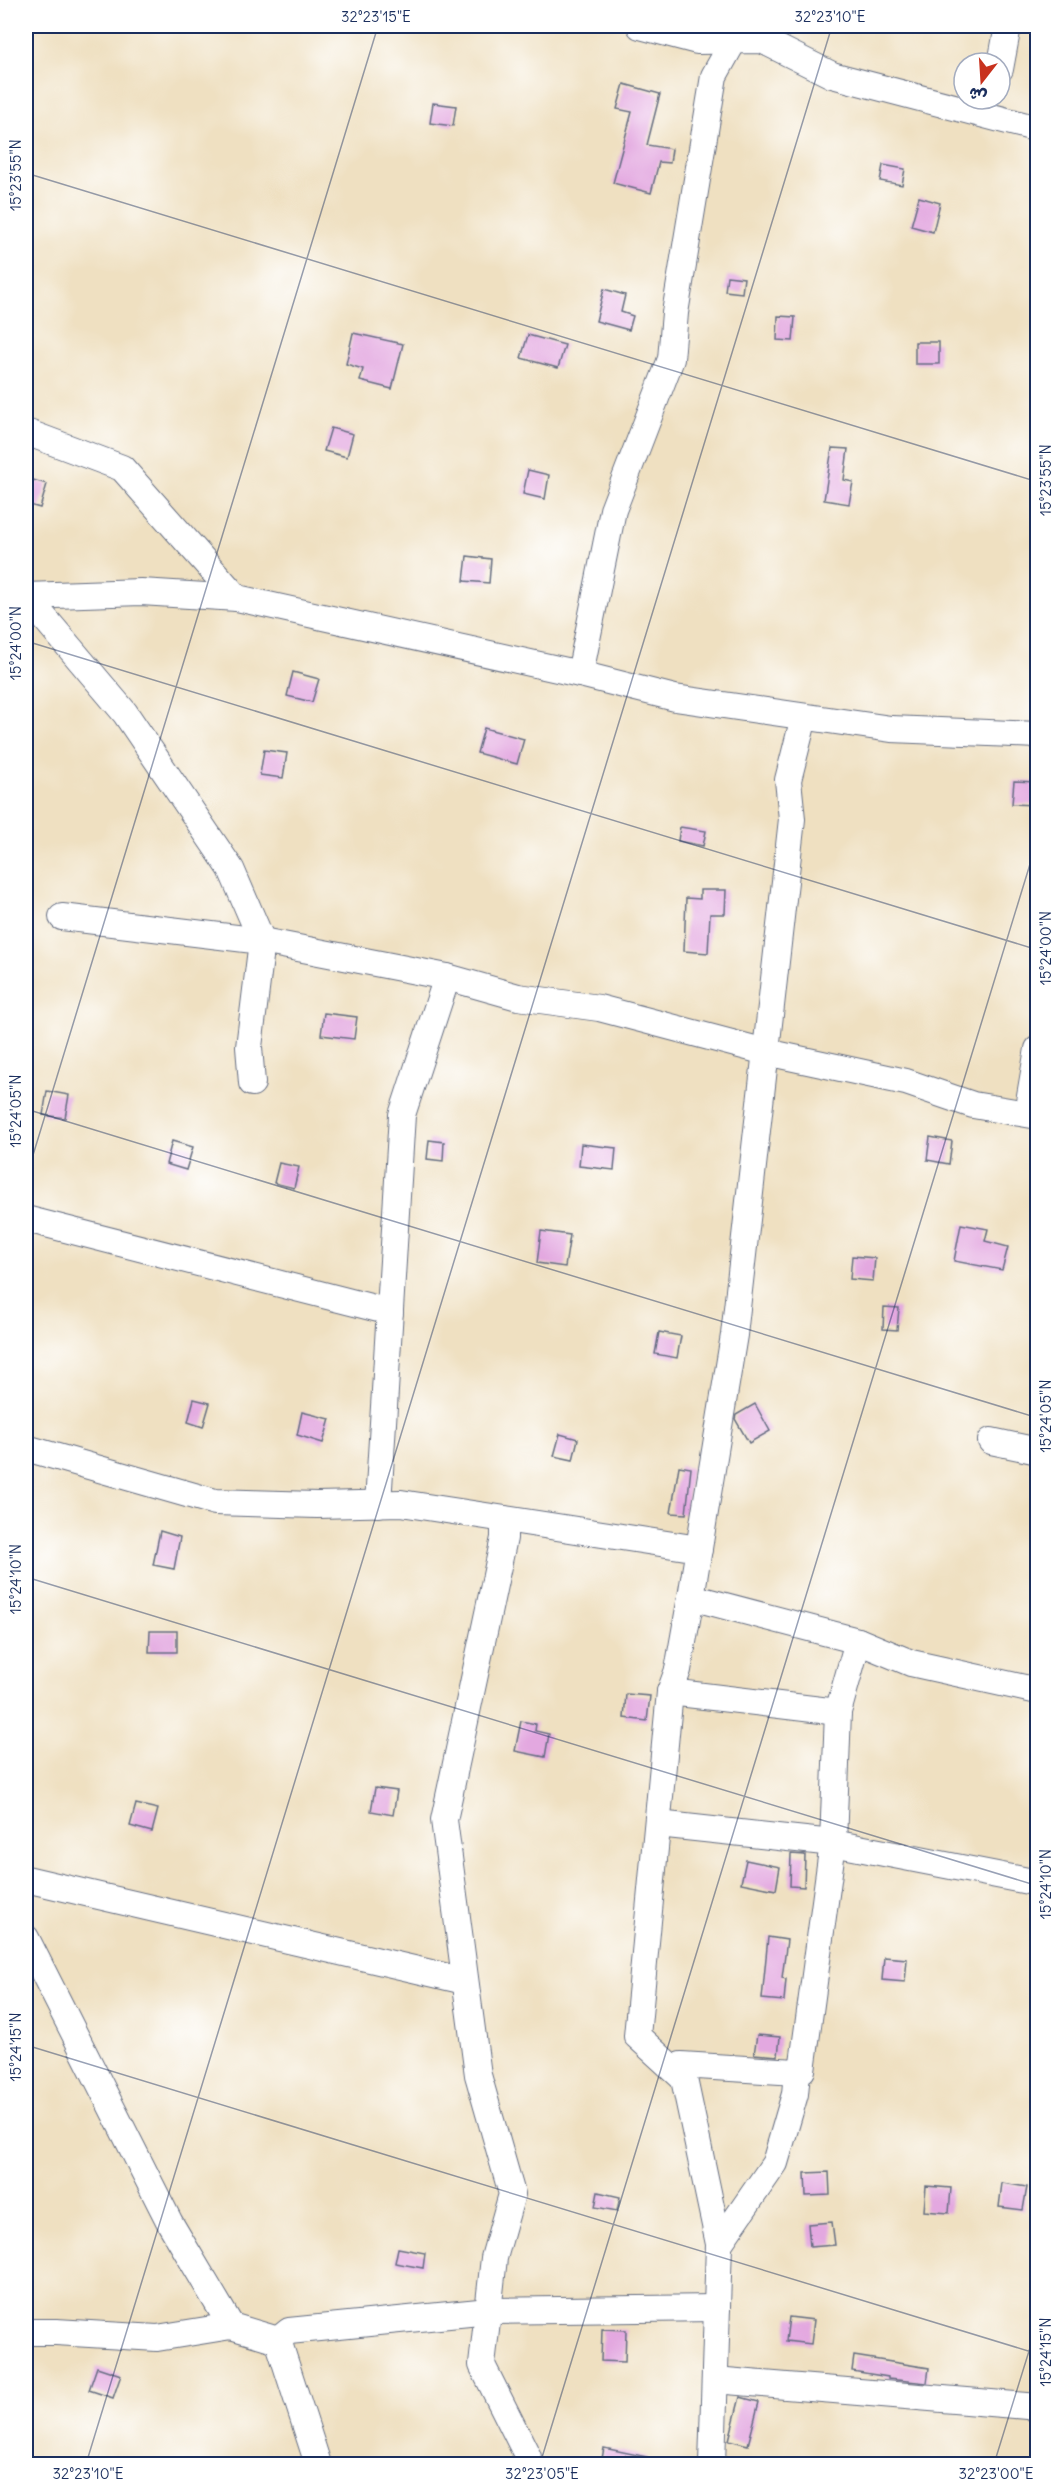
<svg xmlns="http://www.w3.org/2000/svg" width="1063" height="2490" font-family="Delius,'Playpen Sans Arabic',sans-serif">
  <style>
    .building { fill: #e3a8e0 }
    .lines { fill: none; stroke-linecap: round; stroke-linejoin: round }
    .minor-casing { stroke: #656d81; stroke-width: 28 }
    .minor { stroke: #fff; stroke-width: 26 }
    .ticks { fill: none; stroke: #1b2f5e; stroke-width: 1.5; stroke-opacity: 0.45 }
    .neatline { fill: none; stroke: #1b2f5e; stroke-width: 2 }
    .ticks-label { font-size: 15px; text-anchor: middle; fill: #1b2f5e }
  </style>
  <rect width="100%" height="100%" fill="#fff"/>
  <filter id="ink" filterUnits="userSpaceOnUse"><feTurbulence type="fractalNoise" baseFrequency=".0167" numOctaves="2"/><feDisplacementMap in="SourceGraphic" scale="12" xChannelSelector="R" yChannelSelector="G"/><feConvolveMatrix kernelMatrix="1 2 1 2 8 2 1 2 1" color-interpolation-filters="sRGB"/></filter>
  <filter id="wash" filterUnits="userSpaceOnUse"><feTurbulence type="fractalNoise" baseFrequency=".008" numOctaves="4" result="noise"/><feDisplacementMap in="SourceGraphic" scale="24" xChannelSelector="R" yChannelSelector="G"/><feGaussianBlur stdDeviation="1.35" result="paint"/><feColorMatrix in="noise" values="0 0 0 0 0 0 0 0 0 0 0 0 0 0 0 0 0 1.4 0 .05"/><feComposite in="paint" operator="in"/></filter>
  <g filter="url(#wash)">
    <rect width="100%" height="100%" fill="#efe0c1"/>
    <g id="blocks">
      <g class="building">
        <path d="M624 84 660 94 647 145 672 149 670 163 659 162 651 193 613 183 632 112 617 109Z"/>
        <path d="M433 103 456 106 453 126 430 123Z"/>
        <path d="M883 165 905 169 902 185 880 181Z"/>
        <path d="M919 197 940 203 933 232 911 226Z"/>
        <path d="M727 276 744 278 742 293 725 291Z"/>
        <path d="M604 289 625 295 621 312 633 316 629 330 596 321Z"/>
        <path d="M778 316 795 317 793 341 777 340Z"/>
        <path d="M353 333 403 344 392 389 360 381 363 369 346 364Z"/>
        <path d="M528 335 565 345 558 368 521 358Z"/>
        <rect x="915" y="342" width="24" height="22"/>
        <path d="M331 428 353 434 347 457 324 451Z"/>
        <path d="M832 448 848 449 844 480 853 482 849 504 824 500Z"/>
        <path d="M528 470 549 475 545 499 523 494Z"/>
        <path d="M26 478 47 484 40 508 26 504Z"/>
        <path d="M467 556 491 559 489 583 464 581Z"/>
        <path d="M293 672 319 679 312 702 287 696Z"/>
        <path d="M484 728 524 739 517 764 477 753Z"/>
        <path d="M264 750 287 753 283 778 260 775Z"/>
        <path d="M1014 781 1037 782 1036 805 1012 804Z"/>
        <path d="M680 827 706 831 703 846 678 841Z"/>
        <path d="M700 890H726L725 914H710L708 953 684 951 686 898 700 899Z"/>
        <path d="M324 1013 357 1017 354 1039 321 1035Z"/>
        <path d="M47 1091 69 1095 65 1118 43 1115Z"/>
        <path d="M930 1137 952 1141 949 1164 927 1160Z"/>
        <path d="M429 1140 444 1142 443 1161 427 1159Z"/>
        <path d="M172 1141 193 1147 186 1170 166 1164Z"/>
        <path d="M581 1144 616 1148 614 1170 579 1166Z"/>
        <path d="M279 1163 299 1167 294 1188 274 1183Z"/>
        <path d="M961 1224 988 1229 985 1241 1008 1247 1002 1270 954 1261Z"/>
        <path d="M541 1231 570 1235 565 1267 537 1263Z"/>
        <path d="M852 1256 875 1258 873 1281 850 1279Z"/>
        <path d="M884 1307 899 1308 897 1330 883 1329Z"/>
        <path d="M659 1332 681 1336 677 1358 655 1354Z"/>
        <path d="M194 1399 210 1403 203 1427 188 1422Z"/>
        <path d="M755 1404 770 1431 749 1443 735 1419 736 1415Z"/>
        <path d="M302 1412 330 1419 323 1443 297 1435Z"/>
        <path d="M560 1434 578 1439 573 1460 554 1456Z"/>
        <path d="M679 1466 691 1468 686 1514 671 1513Z"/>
        <path d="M160 1531 180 1537 174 1569 153 1565Z"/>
        <path d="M150 1631H177V1652H149Z"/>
        <path d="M626 1694 650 1696 647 1721 624 1718Z"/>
        <path d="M521 1721 536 1724 535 1731 549 1734 545 1757 515 1751Z"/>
        <path d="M375 1788 397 1791 393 1815 371 1811Z"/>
        <path d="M136 1804 158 1809 152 1832 130 1826Z"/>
        <path d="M791 1854 805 1855 804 1887 790 1886Z"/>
        <path d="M746 1860 780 1867 776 1890 741 1883Z"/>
        <path d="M768 1937 787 1940 782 1978 786 1979 784 2001 762 1999Z"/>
        <path d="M884 1957 907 1959 905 1982 882 1980Z"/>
        <path d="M757 2035 780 2037 778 2056 754 2054Z"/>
        <path d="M829 2172 830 2195 806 2196 805 2173Z"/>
        <path d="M1002 2183 1027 2187 1023 2210 999 2207Z"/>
        <path d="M926 2186 951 2188 949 2213 924 2211Z"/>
        <path d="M598 2192 620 2197 617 2211 595 2207Z"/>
        <path d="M832 2222 835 2245 810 2247 808 2224Z"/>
        <path d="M398 2248 425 2253 423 2268 395 2263Z"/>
        <path d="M789 2317 814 2320 811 2344 786 2341Z"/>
        <path d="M602 2329 626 2330 625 2362 601 2361Z"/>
        <path d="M854 2356 929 2368 927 2383 888 2379V2377L852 2371Z"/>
        <path d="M97 2367 121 2375 113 2398 89 2390Z"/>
        <path d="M740 2397 759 2402 748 2445 729 2440Z"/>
        <path d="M604 2448 647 2457 646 2464H601Z"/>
      </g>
    </g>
  </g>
  <g filter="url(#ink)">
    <use href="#blocks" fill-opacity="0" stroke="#656d81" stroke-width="1.5"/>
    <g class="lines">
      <defs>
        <g id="minor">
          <path d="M640 26 697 41 762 40 832 75 1038 129"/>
          <path d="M1000 69 1008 26"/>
          <path d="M26 432 122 468 237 598"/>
          <path d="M26 596 141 592 237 598 580 674 675 698 891 729 1038 735"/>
          <path d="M26 596 125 713 231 869 262 941 249 1047 252 1083"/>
          <path d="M580 674 613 510 671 359 675 313 714 76 734 40 737 26"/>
          <path d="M62 917 262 941 447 977 518 997 599 1008 766 1052 906 1082 973 1105 1038 1116"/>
          <path d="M1027 1113 1038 1049"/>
          <path d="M26 1219 390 1312"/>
          <path d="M991 1441 1038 1451"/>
          <path d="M26 1448 215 1502 317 1505 401 1503 699 1549"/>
          <path d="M378 1504 402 1115 447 977"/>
          <path d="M504 1519V1538L444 1820 478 2075 512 2194 494 2258 482 2365 528 2457V2464"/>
          <path d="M691 1597 858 1641 911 1663 1038 1691"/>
          <path d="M670 1692 838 1712"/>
          <path d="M658 1824 833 1843 1038 1883"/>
          <path d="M26 1879 465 1981"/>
          <path d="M26 1938 170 2223 231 2326"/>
          <path d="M684 2079 681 2065 797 2072 802 2070 833 1843 838 1712 858 1641"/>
          <path d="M719 2244 775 2163 795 2094 797 2072"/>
          <path d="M26 2332H56L157 2338 231 2326 278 2340"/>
          <path d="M278 2340 289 2331 489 2311 717 2308"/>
          <path d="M278 2340 318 2464"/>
          <path d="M715 2380 1038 2407"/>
          <path d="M712 2464 719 2244 684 2079 637 2036 670 1692 678 1670 691 1597 734 1335 792 819 788 780 804 717"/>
        </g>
      </defs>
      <use href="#minor" class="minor-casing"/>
      <use href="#minor" class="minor"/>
    </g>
  </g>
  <path class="ticks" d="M26 173 1038 482M26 641 1038 950M26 1109 1038 1418M26 1178 378 26M26 1577 1038 1886M26 2045 1038 2354M86 2464 832 26M540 2464 1038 838M994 2464 1038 2322"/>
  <rect width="1063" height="2490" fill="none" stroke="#fff" stroke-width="66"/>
  <g transform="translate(982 81) rotate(197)"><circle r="28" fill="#ffffff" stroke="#a4acbf" stroke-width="1.5"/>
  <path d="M0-4.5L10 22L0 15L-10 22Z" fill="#c8321e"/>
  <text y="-9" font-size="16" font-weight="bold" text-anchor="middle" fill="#1b2f5e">ش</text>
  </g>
  <rect x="33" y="33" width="997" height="2424" class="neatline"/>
  <g class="ticks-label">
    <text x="376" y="22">32°23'15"E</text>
    <text x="830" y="22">32°23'10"E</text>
    <text transform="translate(16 175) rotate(-90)" y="5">15°23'55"N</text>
    <text transform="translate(1046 480) rotate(-90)" y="5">15°23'55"N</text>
    <text transform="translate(16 643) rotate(-90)" y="5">15°24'00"N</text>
    <text transform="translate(1046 948) rotate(-90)" y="5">15°24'00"N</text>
    <text transform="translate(16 1111) rotate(-90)" y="5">15°24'05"N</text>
    <text transform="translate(1046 1416) rotate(-90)" y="5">15°24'05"N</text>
    <text transform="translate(16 1579) rotate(-90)" y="5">15°24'10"N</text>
    <text transform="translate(1046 1884) rotate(-90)" y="5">15°24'10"N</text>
    <text transform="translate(16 2047) rotate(-90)" y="5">15°24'15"N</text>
    <text transform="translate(1046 2352) rotate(-90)" y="5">15°24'15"N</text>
    <text x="88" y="2479">32°23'10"E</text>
    <text x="542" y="2479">32°23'05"E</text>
    <text x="996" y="2479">32°23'00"E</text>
  </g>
</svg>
